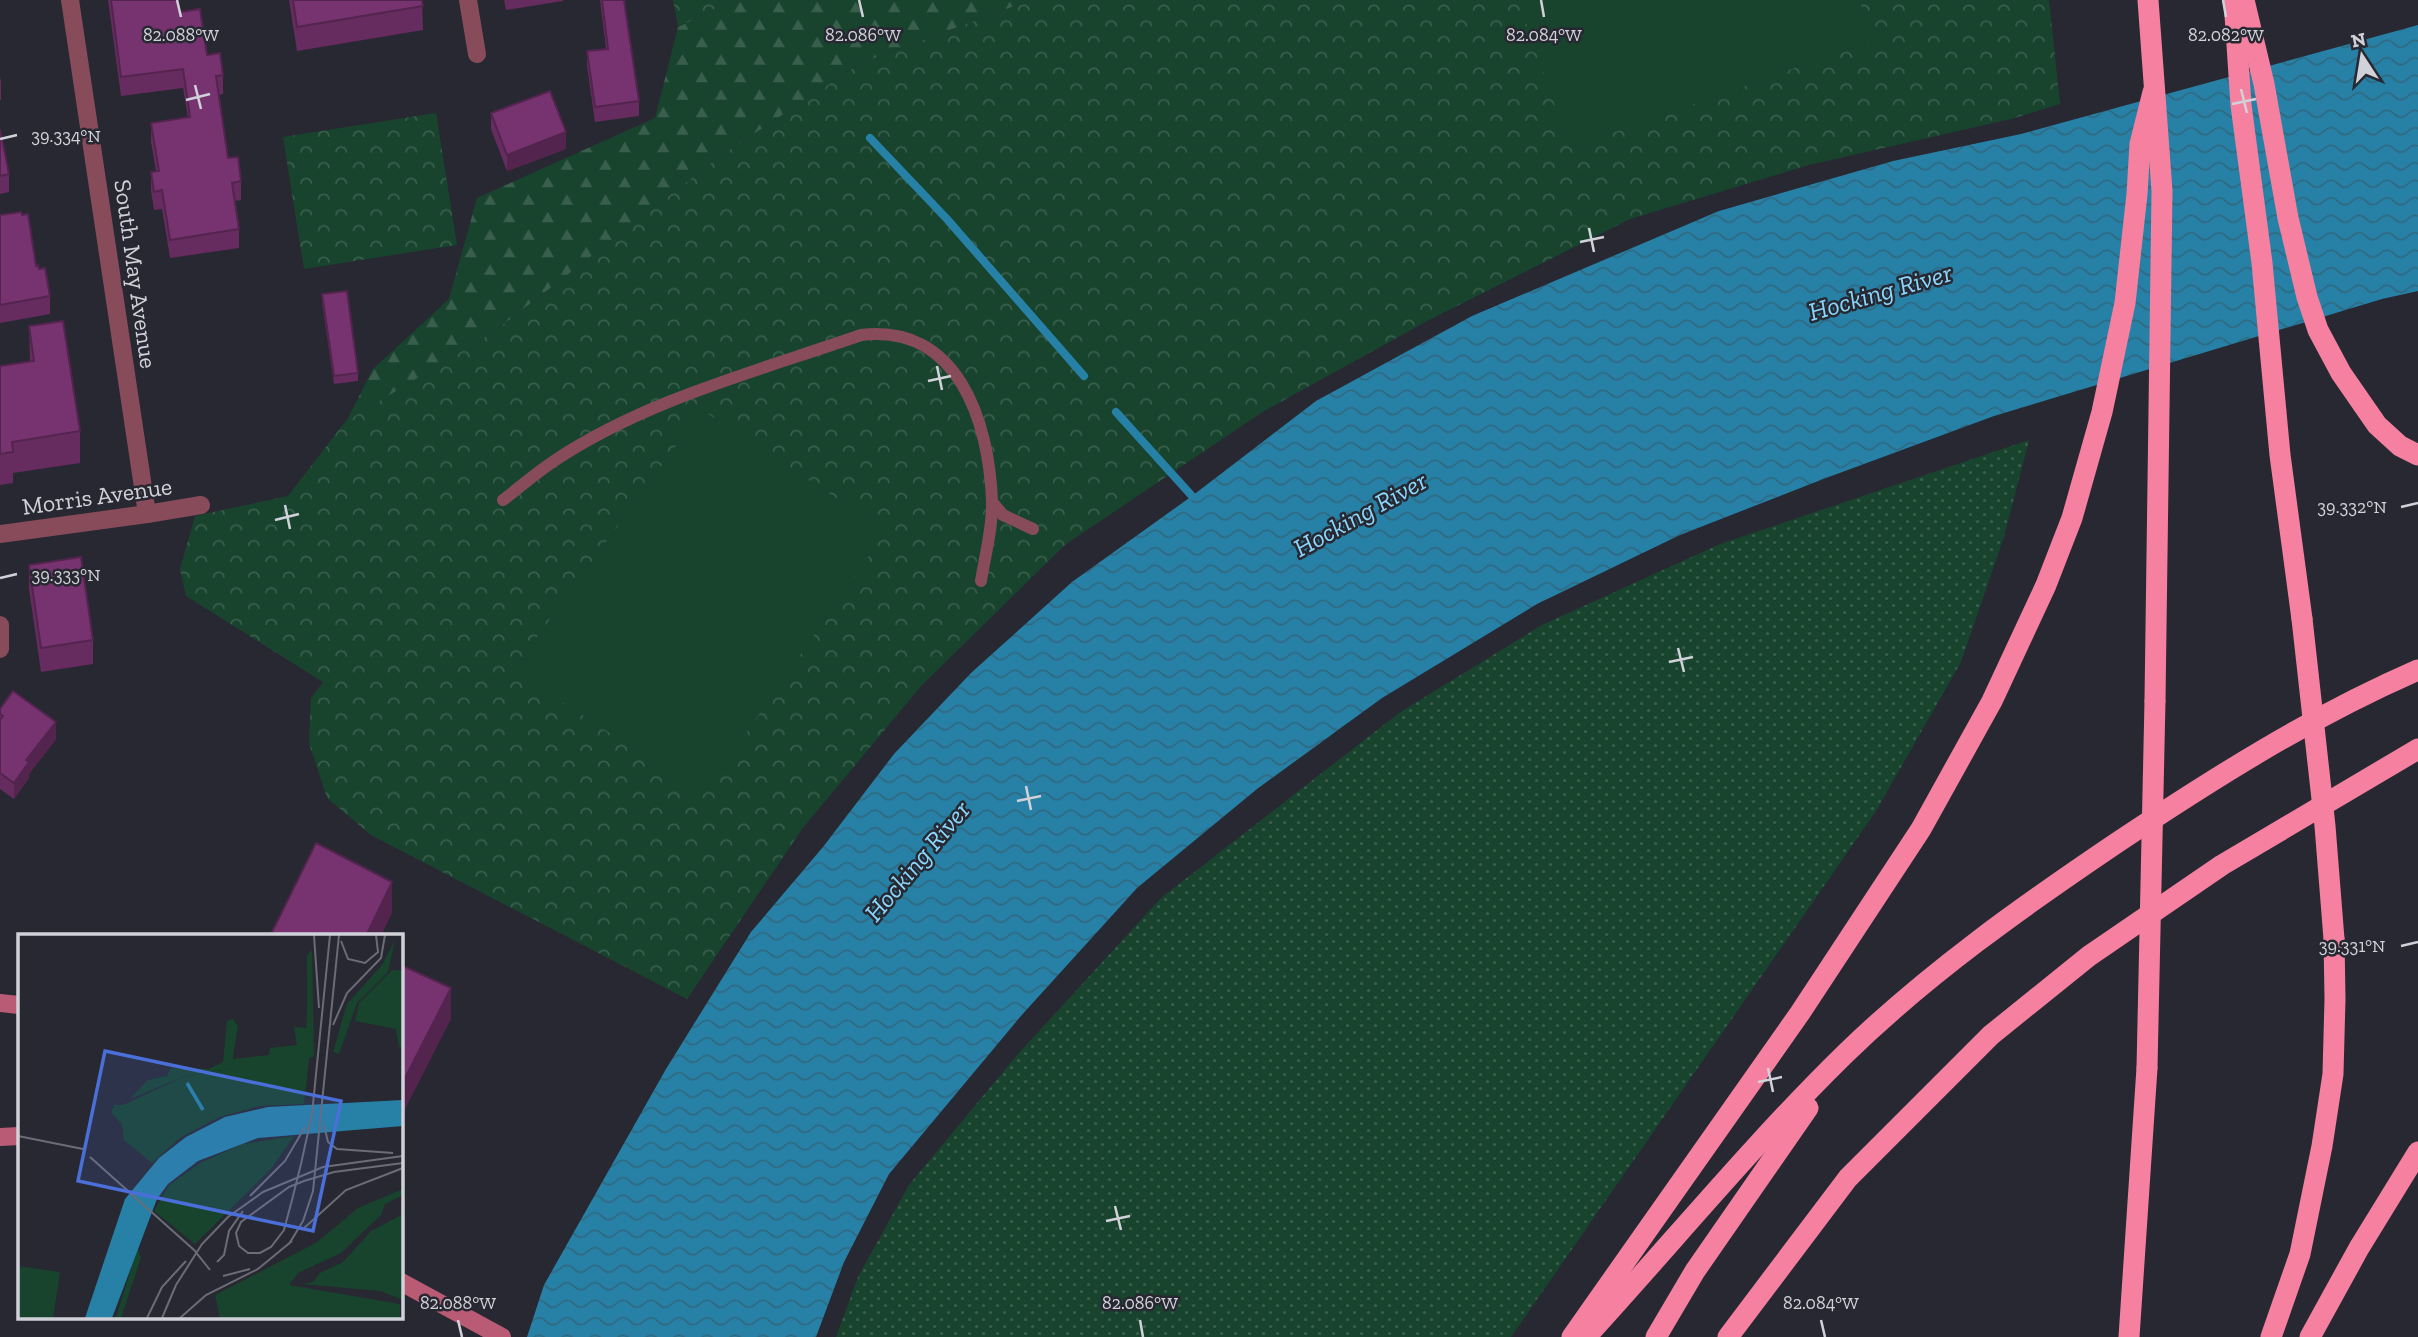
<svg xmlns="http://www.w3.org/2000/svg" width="2418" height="1337" font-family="'Zilla Slab',serif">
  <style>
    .grass { fill: url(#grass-dots) }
    .forest { fill: url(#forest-firs) }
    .park { fill: url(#park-crowns) }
    .pitch { fill: #18442e }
    .water { fill: url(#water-waves) }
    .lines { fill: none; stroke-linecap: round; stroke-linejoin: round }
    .stream { stroke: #2781a6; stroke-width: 8 }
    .lane { stroke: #874b5a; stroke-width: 12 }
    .street { stroke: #874b5a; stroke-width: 18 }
    .secondary { stroke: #ba5b75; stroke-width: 18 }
    .highway { stroke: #f6809f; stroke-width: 21 }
    .highway-bridge { stroke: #f6809f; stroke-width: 21 }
    .wall { fill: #662c60 }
    .shaded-wall { fill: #53244e }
    .building { fill: #773370; stroke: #53244e; stroke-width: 2 }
    .ticks { fill: none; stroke: #d1d2d9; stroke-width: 2.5 }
    .labels { text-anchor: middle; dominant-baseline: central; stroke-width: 5; stroke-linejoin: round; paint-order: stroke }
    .street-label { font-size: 24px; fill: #d1d2d9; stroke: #272832 }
    .water-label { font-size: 26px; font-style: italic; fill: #8ad7fc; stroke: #272832 }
    .inset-river { fill: none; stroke: #2781a6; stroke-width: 3.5 }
    .inset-road { fill: none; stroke: #6b6c75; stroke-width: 2 }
    .view { fill: #4a6fd8; fill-opacity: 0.15; stroke: #4a6fd8; stroke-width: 3.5 }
    .inset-edge { fill: none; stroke: #d1d2d9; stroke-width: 3.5 }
    .ticks-label { font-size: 18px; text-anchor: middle; fill: #d1d2d9; stroke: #272832; stroke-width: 5; stroke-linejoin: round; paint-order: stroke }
  </style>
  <defs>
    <pattern id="grass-dots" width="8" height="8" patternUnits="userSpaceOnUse" patternTransform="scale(1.75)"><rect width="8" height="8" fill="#18442e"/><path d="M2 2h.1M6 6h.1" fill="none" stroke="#395e4c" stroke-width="1.8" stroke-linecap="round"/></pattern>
    <pattern id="forest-firs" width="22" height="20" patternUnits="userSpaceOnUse" patternTransform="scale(1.75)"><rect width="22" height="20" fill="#18442e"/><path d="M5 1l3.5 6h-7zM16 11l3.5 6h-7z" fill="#395e4c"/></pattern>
    <pattern id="park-crowns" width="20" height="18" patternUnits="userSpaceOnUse" patternTransform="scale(1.75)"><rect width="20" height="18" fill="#18442e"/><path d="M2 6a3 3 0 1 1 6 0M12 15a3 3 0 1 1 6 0" fill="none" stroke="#395e4c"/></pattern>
    <pattern id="water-waves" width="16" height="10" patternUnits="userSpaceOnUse" patternTransform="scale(1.75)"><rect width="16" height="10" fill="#2781a6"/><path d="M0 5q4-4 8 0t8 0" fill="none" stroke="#2f6a83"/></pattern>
  </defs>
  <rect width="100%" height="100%" fill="#272832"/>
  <path class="grass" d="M2029 440 2004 537 1961 662 1876 811 1511 1337H836L858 1277 909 1185 1018 1054 1161 898 1399 713 1542 625 1720 544Z"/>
  <path class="forest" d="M733 0H1031L861 63 719 157 495 331 346 422 373 369 449 299 477 198 655 118 678 27Z"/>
  <g class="park">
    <path d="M673 0H733L678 27Z"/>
    <path d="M1031 0H2049L2060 104 2011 119 1809 165 1630 219 1429 320 1264 411 1066 544 921 686 802 829 687 999 371 835 327 798 309 743 311 698 323 682 186 596 180 569 195 516 288 496 345 422 495 331 719 157 861 63Z"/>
    <path d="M436 113 457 245 304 269 283 137Z"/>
  </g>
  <g class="pitch">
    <path d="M1518 0H1859L1874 40 1570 148Z"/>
    <path d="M702 410 886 531 704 794 513 670Z"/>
  </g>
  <path class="water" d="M2418 25V291L2382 299 1994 416 1826 478 1680 535 1537 604 1382 698 1257 789 1137 888 1020 1017 889 1174 844 1262 816 1337H527L544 1285 666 1069 751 932 823 847 894 754 971 673 1072 582 1192 496 1316 401 1472 316 1719 211 1893 161 2021 134Z"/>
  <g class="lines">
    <g class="stream">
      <path d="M870 138 946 218 1084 376"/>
      <path d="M1116 412 1192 496"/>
    </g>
    <g class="lane">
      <path d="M503 500C520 487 536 473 554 461 645 400 758 371 861 335 958 323 989 422 992 501 993 527 985 555 981 581"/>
      <path d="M992 502 1003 515 1033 529"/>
    </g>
    <g class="street">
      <path d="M70 0 147 514"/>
      <path d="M468 0 477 54"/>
      <path d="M0 534 147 514 201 505"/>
      <path d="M0 625V649"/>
    </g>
    <g class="secondary">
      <path d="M0 1003 19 1005"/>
      <path d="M0 1137 19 1136"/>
      <path d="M401 1282 502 1337"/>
    </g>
    <g class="highway">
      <path d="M2148 0 2162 191 2155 701"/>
      <path d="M2234 0 2241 105 2262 263 2280 455 2302 619"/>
      <path d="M2244 0 2264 84 2288 218 2307 297 2318 330 2341 373 2377 425 2400 446 2418 455"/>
      <path d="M1572 1337 1800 1013 1921 829 1992 701 2046 585 2072 518 2102 412 2125 303 2137 194 2140 144 2153 92"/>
      <path d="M1586 1337C1672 1243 1754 1143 1845 1054 1927 974 2023 906 2118 842 2214 778 2312 716 2418 670"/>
      <path d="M1656 1337 1695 1271 1808 1108"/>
      <path d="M1728 1337 1848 1178 1991 1035 2089 956 2222 865 2418 749"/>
      <path d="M2129 1337 2147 1068"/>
      <path d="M2271 1337 2300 1254 2322 1146 2333 1074 2335 999 2334 939"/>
      <path d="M2310 1337 2359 1248 2418 1152"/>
    </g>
    <g class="highway-bridge">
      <path d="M2302 619 2325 826 2334 939"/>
      <path d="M2147 1068 2155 701"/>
    </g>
  </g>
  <g class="wall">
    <path d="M108 0H178L180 12 207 55 223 75V94L219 95 228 158 241 181V200L235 201 239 229V248L170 258 162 209 154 210 151 191V172L156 171 151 142V123L188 118 183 88 121 96Z"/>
    <path d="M289 0H422L423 30 297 51Z"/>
    <path d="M504 0H563V1L506 10Z"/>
    <path d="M600 0H624L639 101V116L595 122 587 66V51L606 49Z"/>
    <path d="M0 76 1 82V100H0Z"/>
    <path d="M491 113 566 149 507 171 491 129Z"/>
    <path d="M0 129 9 174V192L0 194Z"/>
    <path d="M0 215 39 269 50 296V314L0 323Z"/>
    <path d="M322 294 358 373V381L334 384 322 302Z"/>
    <path d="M29 326 80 431V463L13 473V483L0 485V366L30 361Z"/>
    <path d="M29 565 93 640V664L41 672 29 589Z"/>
    <path d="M0 709 56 739 29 774V778L14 799 0 789Z"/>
  </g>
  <g class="shaded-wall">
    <path d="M566 132V149L507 171V155Z"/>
    <path d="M56 722V739L29 774V778L14 799V783L26 760Z"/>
    <path d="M392 882V913L381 936H366Z"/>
    <path d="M451 988V1019L401 1117V1086Z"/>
  </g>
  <g class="building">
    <path d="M111 0H178L180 12 200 9 207 55 220 53 223 75 216 76 228 158 238 157 241 181 232 183 239 229 170 240 162 190 154 192 151 172 159 171 151 123 190 117 183 69 121 77Z"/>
    <path d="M293 0H422L423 6 297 27Z"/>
    <path d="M602 0H624L639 101 595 107 587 51 608 49Z"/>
    <path d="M550 91 566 132 507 155 491 113Z"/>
    <path d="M0 129 9 174 0 176Z"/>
    <path d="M21 212 22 215 28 214 36 266 38 265 39 269 45 268 50 296 0 305V215Z"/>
    <path d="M347 291 358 373 334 376 322 294Z"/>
    <path d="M63 321 80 431 12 442 13 452 0 454V366L34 361 29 326Z"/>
    <path d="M81 557 93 640 41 648 29 565Z"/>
    <path d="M13 691 56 722 26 760 29 762 14 783 0 773V720L3 716 0 714V709Z"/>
    <path d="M316 843 392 882 366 936H270Z"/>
    <path d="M401 965 451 988 401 1086Z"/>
  </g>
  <path class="ticks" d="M177 0 181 17M859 0 863 17M1541 0 1544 17M2223 0 2226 17M195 85 201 109M2241 89 2247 113M186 100 210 94M2232 104 2256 99M0 139 17 135M1589 228 1594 252M1580 242 1604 237M937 366 942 390M928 381 951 376M285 505 290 529M2401 507 2418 503M275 520 299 514M0 578 17 574M1678 648 1684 672M1669 662 1693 657M1026 786 1031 810M1017 801 1041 796M2401 946 2418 942M1768 1068 1773 1092M1758 1082 1782 1077M1115 1206 1121 1230M1106 1221 1130 1216M458 1320 462 1337M1140 1320 1143 1337M1821 1320 1825 1337"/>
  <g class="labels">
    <g class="street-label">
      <text transform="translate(136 274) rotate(82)">South May Avenue</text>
      <text transform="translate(97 496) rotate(-8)">Morris Avenue</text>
    </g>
    <g class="water-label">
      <text transform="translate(1880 292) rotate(-16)">Hocking River</text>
      <text transform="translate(1360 514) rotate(-29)">Hocking River</text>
      <text transform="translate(917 861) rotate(-50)">Hocking River</text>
    </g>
  </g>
  <g transform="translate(18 934)">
    <rect width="385" height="385" fill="#272832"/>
    <path d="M276 202 253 235 177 310 136 277 151 251 182 229 225 210Z" fill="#18442e"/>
    <path d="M377 6 370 38 339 69 321 120 315 118 329 70 364 31ZM294 16 296 123 281 126 289 96V22ZM215 85 220 92 213 135 170 141 112 165 130 146 149 142 153 134 191 135 205 128 209 87ZM385 255V261L367 270 363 281 323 319 280 339 271 351 382 370V384H202L197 361 298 309 340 274ZM385 280V366L362 357 284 350 295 348 302 339 325 328 353 297ZM119 315 123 323 116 345 103 384H98Z" fill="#18442e"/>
    <path d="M374 36 385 37V113H381L378 95 337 87 341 69ZM291 48 294 96 286 170 242 172 202 183 163 203 134 229 106 206 104 190 93 179 96 171H105L170 141 213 135 214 125 251 121 252 114 279 111 276 93 288 94Z" fill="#18442e"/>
    <path d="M266 138 269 160 237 164 234 142ZM147 172 163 187 140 209 123 193ZM0 332 42 338 35 384H0Z" fill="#18442e"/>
    <path d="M385 166V192L240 204 180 227 150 250 139 265 94 384H67L107 265 141 224 168 203 207 183 250 173Z" fill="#2781a6"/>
    <path class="inset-river" d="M169 149 185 176"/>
    <path class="inset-road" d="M296 1 301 74M312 1 294 180 283 230 274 266 266 296 253 313 242 319H230L221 312 218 299 223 288 271 253 286 247 316 238 385 229M323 7 330 25 347 29 360 18 358 1M315 91 329 59 363 24 367 1M306 191 310 208 319 215 375 219M0 202 65 215M72 223 176 316 192 336M232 262 267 227 287 193M285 295 328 256 385 234M271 310 285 287 295 257 321 1M199 328 206 321 211 297 225 277M205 342 232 335M129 384 144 353 168 327M144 384 158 351 184 310 210 283 245 258 305 233 385 222M162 384 188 361 240 335 274 307"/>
    <path class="view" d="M87 117 323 167 295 297 60 247Z"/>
    <rect width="385" height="385" class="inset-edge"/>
  </g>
  <g class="ticks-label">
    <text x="2226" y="41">82.082°W</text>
    <text x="181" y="41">82.088°W</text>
    <text x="863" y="41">82.086°W</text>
    <text x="1544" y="41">82.084°W</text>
    <text x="66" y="142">39.334°N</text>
    <text x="2352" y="513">39.332°N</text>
    <text x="66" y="581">39.333°N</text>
    <text x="2352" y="952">39.331°N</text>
    <text x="458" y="1309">82.088°W</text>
    <text x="1140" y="1309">82.086°W</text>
    <text x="1821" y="1309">82.084°W</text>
  </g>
  <g transform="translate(2362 56) rotate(348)" stroke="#272832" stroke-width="5" paint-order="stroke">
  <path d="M0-5L12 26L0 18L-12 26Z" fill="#d1d2d9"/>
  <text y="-10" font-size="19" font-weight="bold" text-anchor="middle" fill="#d1d2d9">N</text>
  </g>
</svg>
